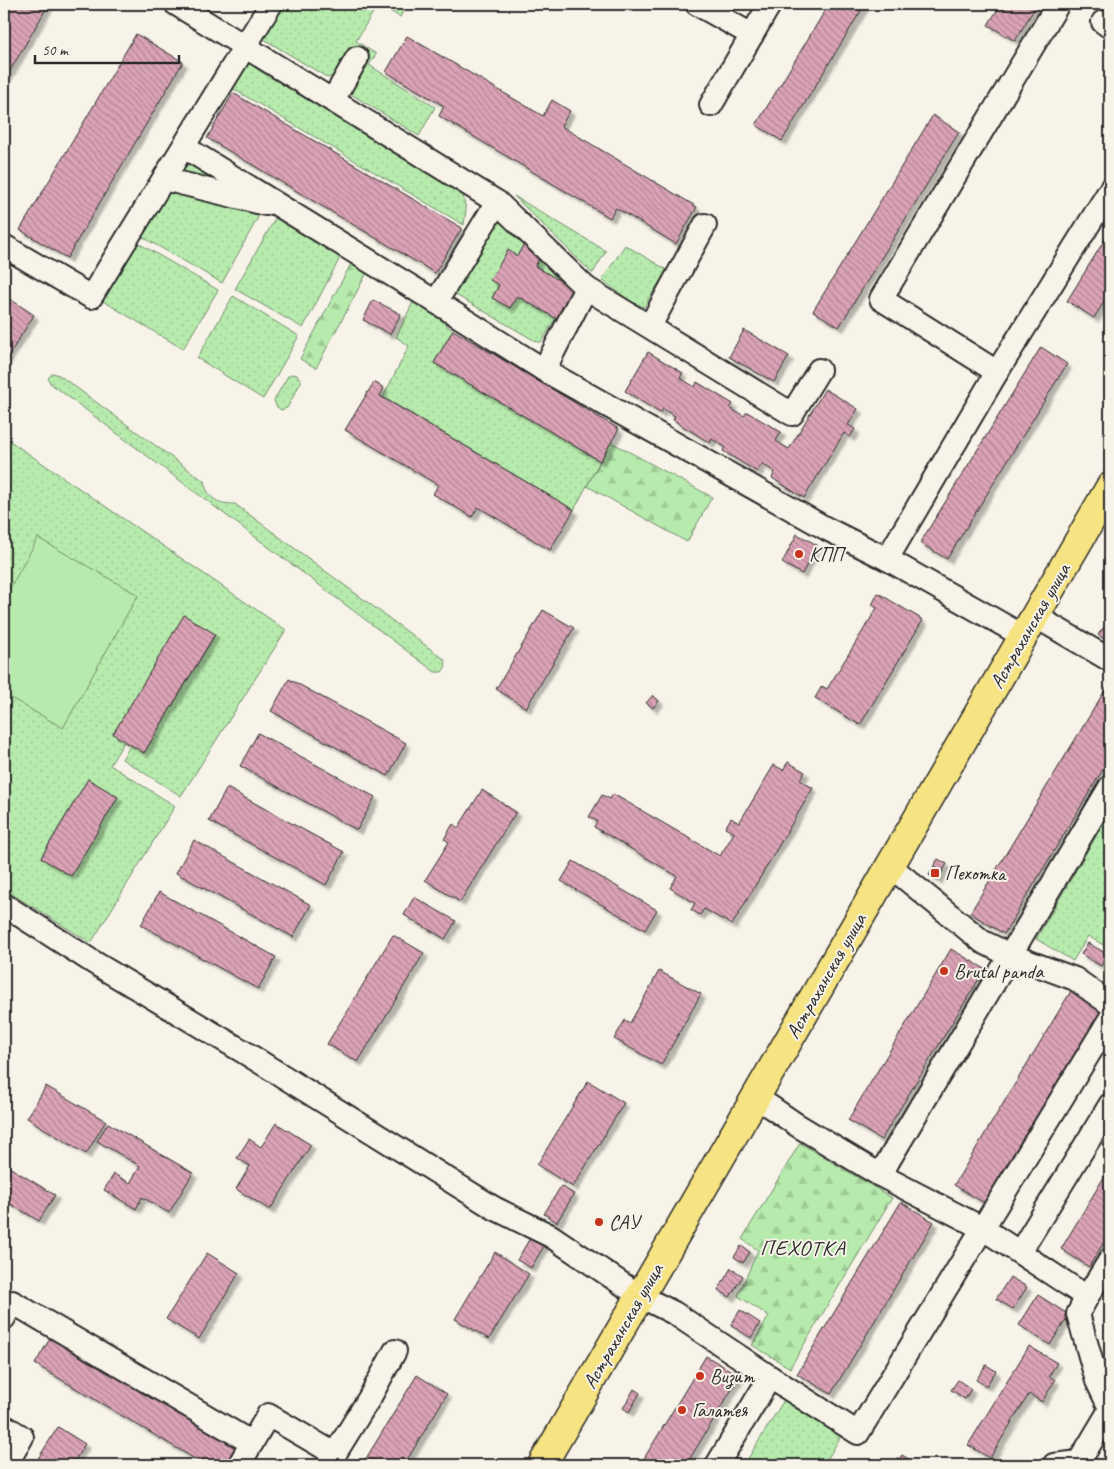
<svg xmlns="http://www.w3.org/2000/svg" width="1114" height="1469" font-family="Caveat,sans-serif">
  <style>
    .grass { fill: url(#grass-dots); stroke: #718b6c; fill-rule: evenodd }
    .forest { fill: url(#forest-firs); stroke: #718b6c }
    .pitch { fill: #b7ebad; stroke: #718b6c }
    .building { fill: url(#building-back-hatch); stroke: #2b2b2b; filter: url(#shadow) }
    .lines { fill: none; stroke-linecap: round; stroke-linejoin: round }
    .minor-casing { stroke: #2b2b2b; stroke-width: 26 }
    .major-casing { stroke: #2b2b2b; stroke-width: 31 }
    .minor { stroke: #f7f3e8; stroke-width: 22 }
    .major { stroke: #f6e381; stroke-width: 28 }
    .poi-dot { fill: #c8321e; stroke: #f7f3e8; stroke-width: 2 }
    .labels { text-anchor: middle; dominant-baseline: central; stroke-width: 4; stroke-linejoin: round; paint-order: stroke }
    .poi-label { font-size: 20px; fill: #2b2b2b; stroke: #f7f3e8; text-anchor: start }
    .street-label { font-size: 20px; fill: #2b2b2b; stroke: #f7f3e8 }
    .quarter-label { font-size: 22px; letter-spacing: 1px; fill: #2b2b2b; stroke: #f7f3e8 }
  </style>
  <defs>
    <pattern id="grass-dots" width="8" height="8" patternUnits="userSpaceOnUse" patternTransform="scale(1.25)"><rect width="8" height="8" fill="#b7ebad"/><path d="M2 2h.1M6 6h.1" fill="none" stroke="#9eca95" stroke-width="1.8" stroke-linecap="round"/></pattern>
    <pattern id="forest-firs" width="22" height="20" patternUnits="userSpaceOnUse" patternTransform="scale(1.25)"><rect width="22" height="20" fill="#b7ebad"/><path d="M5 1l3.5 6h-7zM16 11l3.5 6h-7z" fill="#9eca95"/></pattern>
    <pattern id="building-back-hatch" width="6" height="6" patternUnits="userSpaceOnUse" patternTransform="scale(1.25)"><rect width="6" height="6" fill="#dba3b6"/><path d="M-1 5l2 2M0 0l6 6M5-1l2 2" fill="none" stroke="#b28594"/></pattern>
    <filter id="shadow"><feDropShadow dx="4.5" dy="4.5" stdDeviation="1" flood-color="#0004"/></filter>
  </defs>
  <rect width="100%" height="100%" fill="#f7f3e8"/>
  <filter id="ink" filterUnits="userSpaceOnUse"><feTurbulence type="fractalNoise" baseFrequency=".02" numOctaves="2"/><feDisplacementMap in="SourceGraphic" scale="10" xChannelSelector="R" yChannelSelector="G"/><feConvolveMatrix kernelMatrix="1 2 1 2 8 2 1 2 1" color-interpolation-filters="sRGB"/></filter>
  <g filter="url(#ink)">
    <g class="grass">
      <path d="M278 4H407L400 17 378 4 356 41 376 54 369 65 435 107 419 136 346 91 362 57 349 50 335 75 328 78 259 36Z"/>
      <path d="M248 58 462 191 466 210 464 225 230 87Z"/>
      <path d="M183 159 217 179 209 181 176 171Z"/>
      <path d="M170 184 262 210 222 283 139 235Z"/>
      <path d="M514 196 606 251 593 273H592Z"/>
      <path d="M276 217 341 256 303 328 235 289Z"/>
      <path d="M497 217C523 233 561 257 574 285L572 289 535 266 542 254 524 244 517 256 508 251 491 280 499 285 492 298 510 308 517 296 556 318 541 342H537L456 295 453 289Z"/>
      <path d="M133 240 218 290 183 349 98 298Z"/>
      <path d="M625 245 667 270 644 307 630 301 602 280Z"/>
      <path d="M233 296 299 336 263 399 197 358Z"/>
      <path d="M416 296 430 304 447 326 453 330 434 363 600 461 574 510 383 397 409 346 396 337Z"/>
      <path d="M53 373 59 375 204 481C208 499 217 504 235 504L444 659C447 664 446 667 442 672H435L50 383 48 378Z"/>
      <path d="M292 374 297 375 301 380V382L287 408 281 410 276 406 274 400 288 376Z"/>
      <path d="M4 437 286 630 181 796 122 759 130 746 124 742 110 765 175 806 91 943 4 889ZM185 616 215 635 144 753 113 734ZM88 779 118 797 71 875 41 857Z"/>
      <path d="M1110 812V949L1088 936 1073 961 1036 939Z"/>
      <path d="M784 1400 841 1436 824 1465H744Z"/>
    </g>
    <g class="forest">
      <path d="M353 260 369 269 316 368 300 359Z"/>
      <path d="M611 442 712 497 687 542 587 486Z"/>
      <path d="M800 1143 892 1198 790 1368 752 1345 769 1316 738 1296 758 1250 742 1239Z"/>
    </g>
    <path class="pitch" d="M38 538 138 595 63 728 4 694V599Z"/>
    <g class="building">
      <path d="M4 4H49L4 81Z"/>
      <path d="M829 4H865L782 141 756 125Z"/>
      <path d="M1001 4H1037L1015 41 988 25Z"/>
      <path d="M136 34 183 62 67 258 20 230Z"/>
      <path d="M407 36 543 116 552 100 570 111 561 126 697 207 676 244 616 208 610 218 439 116 444 106 386 72Z"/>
      <path d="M233 93 462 228 435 273 207 138Z"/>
      <path d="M933 115 959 132 839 327 813 311Z"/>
      <path d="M1110 231V292L1094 318 1067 301Z"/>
      <path d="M524 244 542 254 535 266 574 289 557 319 517 296 510 308 492 298 499 285 490 280 508 250 517 256Z"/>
      <path d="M4 295 34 315 4 363Z"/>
      <path d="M373 300 401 314 390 334 363 320Z"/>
      <path d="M453 330 619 429 600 461 434 363Z"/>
      <path d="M744 330 789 356 774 382 729 357Z"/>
      <path d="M1041 347 1067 364 947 559 920 543Z"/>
      <path d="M648 352 683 373 680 378 695 387 697 382 733 404 730 408 744 416 747 412 781 432 776 441 789 449 825 389 858 409 848 425 855 429 850 437 844 433 804 498 772 478 775 472 762 464 757 472 723 451 725 447 712 439 710 443 673 420 675 416 663 409 660 413 625 391Z"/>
      <path d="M374 382 384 388 380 396 574 510 550 550 478 507 472 517 433 494 438 485 345 430Z"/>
      <path d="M797 534 817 545 802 574 782 563Z"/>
      <path d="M878 593 923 620 860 725 815 698 822 686 827 689 877 608 872 605Z"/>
      <path d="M543 610 574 628 526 708 496 689Z"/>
      <path d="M184 615 215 634 144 753 113 734Z"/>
      <path d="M1103 628 1110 632 1109 642 1098 635Z"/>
      <path d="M289 679 406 743 388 776 271 711Z"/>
      <path d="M1110 682V758L1004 934 970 913Z"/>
      <path d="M653 695 659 701 653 708 646 703Z"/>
      <path d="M258 733 375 797 357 830 240 766Z"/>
      <path d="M788 762 805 772 800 780 813 788 732 925 704 909 700 915 691 910 695 903 670 888 677 876 594 827 597 821 589 817 602 795 610 799 613 794 720 856 734 833 725 828 731 818 739 823 774 765 783 770Z"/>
      <path d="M88 779 118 797 71 876 41 858Z"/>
      <path d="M227 788 344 852 326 885 209 821Z"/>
      <path d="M482 790 516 812 460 902 425 880 449 842 444 839 453 824 458 828Z"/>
      <path d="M194 840 311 905 293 937 176 873Z"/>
      <path d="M938 859 947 864 942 872 933 867Z"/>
      <path d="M573 861 657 910 645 930 561 881Z"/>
      <path d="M934 867 942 872 937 880 929 875Z"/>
      <path d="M159 892 276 957 258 989 141 925Z"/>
      <path d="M414 897 456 921 445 939 404 915Z"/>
      <path d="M393 935 424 953 358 1062 327 1044Z"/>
      <path d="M1088 943 1107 954 1101 966 1081 954Z"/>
      <path d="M951 949 985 969 881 1140 848 1120Z"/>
      <path d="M659 971 701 994 661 1065 614 1039 625 1020 630 1023Z"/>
      <path d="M1074 986 1105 1005 986 1204 954 1185Z"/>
      <path d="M588 1081 624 1103 573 1187 537 1165Z"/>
      <path d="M46 1086 106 1121 86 1154 27 1118Z"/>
      <path d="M108 1123 193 1173 169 1213 142 1197 136 1209 104 1190 114 1174 130 1183 140 1166 97 1141Z"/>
      <path d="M276 1123 311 1145 270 1210 236 1189 250 1166 237 1158 249 1139 261 1147Z"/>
      <path d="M4 1164 55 1195 39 1221 4 1200Z"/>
      <path d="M1110 1167V1232L1089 1267 1061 1249Z"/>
      <path d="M561 1186 574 1194 557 1222 544 1214Z"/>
      <path d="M901 1202 934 1222 831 1394 797 1374Z"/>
      <path d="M533 1233 547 1241 531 1268 517 1260Z"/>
      <path d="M741 1246 750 1252 743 1263 734 1257Z"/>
      <path d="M495 1252 529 1274 489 1339 455 1319Z"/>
      <path d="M207 1253 239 1273 199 1339 166 1319Z"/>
      <path d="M731 1268 743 1276 730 1297 718 1290Z"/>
      <path d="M1010 1277 1027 1287 1013 1309 996 1299Z"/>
      <path d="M1038 1295 1069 1315 1050 1345 1019 1325Z"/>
      <path d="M740 1310 760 1323 751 1338 731 1325Z"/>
      <path d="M52 1335 246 1451 238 1465H205L35 1364Z"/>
      <path d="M1029 1346 1057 1363 1049 1376 1055 1380 1042 1402 1029 1394 990 1458 968 1445Z"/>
      <path d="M706 1356 740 1376 686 1465H640Z"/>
      <path d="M986 1365 996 1371 986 1386 976 1380Z"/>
      <path d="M417 1375 447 1394 404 1465H362Z"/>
      <path d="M958 1380 971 1389 965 1399 951 1390Z"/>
      <path d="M634 1389 640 1393 629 1412 623 1408Z"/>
      <path d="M58 1427 85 1444 72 1465H34Z"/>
      <path d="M902 1455 919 1465H895Z"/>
    </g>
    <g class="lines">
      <defs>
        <g id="minor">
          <path d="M176 4 497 202 586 288 544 370 436 302 497 202"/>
          <path d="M697 4 752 35"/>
          <path d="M1058 4 881 299 997 372 1110 190"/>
          <path d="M1103 22 1110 27"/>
          <path d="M333 100 357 58"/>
          <path d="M711 105 770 4"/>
          <path d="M184 147 436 302"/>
          <path d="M164 179 265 204"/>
          <path d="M4 246 91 297 271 4"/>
          <path d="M586 288 792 414 819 370"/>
          <path d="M650 326 705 225"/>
          <path d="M544 370 827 529 887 559 1023 636"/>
          <path d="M887 559 997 372"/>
          <path d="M1035 616 1110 660"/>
          <path d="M890 866 983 942 1010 955 1075 979 1110 1004"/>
          <path d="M4 905 93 962 244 1052 494 1208 551 1236 640 1296 674 1313 770 1377 717 1465"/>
          <path d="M756 1097 797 1125 880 1175 982 1228 1087 1297 1078 1314 1097 1381 1110 1408"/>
          <path d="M880 1175 1110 787"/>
          <path d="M1020 1252 1110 1105"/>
          <path d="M1087 1297 1110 1260"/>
          <path d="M4 1318 12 1302 252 1443"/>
          <path d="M770 1377 858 1433 1110 1019"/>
          <path d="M4 1426 22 1437 6 1465"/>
          <path d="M239 1465 268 1415 335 1454"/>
          <path d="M328 1465 370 1397 395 1351"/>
          <path d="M1054 1465 1079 1462"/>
          <path d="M1081 1465 1079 1462 1110 1410"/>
        </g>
        <path id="major" d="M542 1465 1110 487"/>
      </defs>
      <use href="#minor" class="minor-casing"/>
      <use href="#major" class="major-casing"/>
      <use href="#minor" class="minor"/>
      <use href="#major" class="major"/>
    </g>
  </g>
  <g class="poi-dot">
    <circle cx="799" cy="554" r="5"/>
    <rect x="930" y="868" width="10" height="10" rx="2.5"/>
    <circle cx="944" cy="971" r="5"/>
    <circle cx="599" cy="1222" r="5"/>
    <circle cx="700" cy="1376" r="5"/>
    <circle cx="682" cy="1410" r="5"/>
  </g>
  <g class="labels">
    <g class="poi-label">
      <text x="809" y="554">КПП</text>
      <text x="945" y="873">Пехотка</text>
      <text x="954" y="971">Brutal panda</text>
      <text x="609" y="1222">САУ</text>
      <text x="710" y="1376">Визит</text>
      <text x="692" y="1410">Галатея</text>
    </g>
    <g class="street-label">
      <text transform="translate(1030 626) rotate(-60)">Астраханская улица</text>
      <text transform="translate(826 976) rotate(-60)">Астраханская улица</text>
      <text transform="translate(623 1326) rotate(-60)">Астраханская улица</text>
    </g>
    <g class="quarter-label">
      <text x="803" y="1248">ПЕХОТКА</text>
    </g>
  </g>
  <rect width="1114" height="1469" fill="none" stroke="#f7f3e8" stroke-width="20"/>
  <rect x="10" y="10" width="1094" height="1449" fill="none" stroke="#2b2b2b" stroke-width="2" filter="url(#ink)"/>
  <path d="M35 55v8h144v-8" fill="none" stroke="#2b2b2b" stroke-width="2.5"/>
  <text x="42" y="55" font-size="15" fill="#2b2b2b" stroke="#f7f3e8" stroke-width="4" paint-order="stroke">50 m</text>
</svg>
